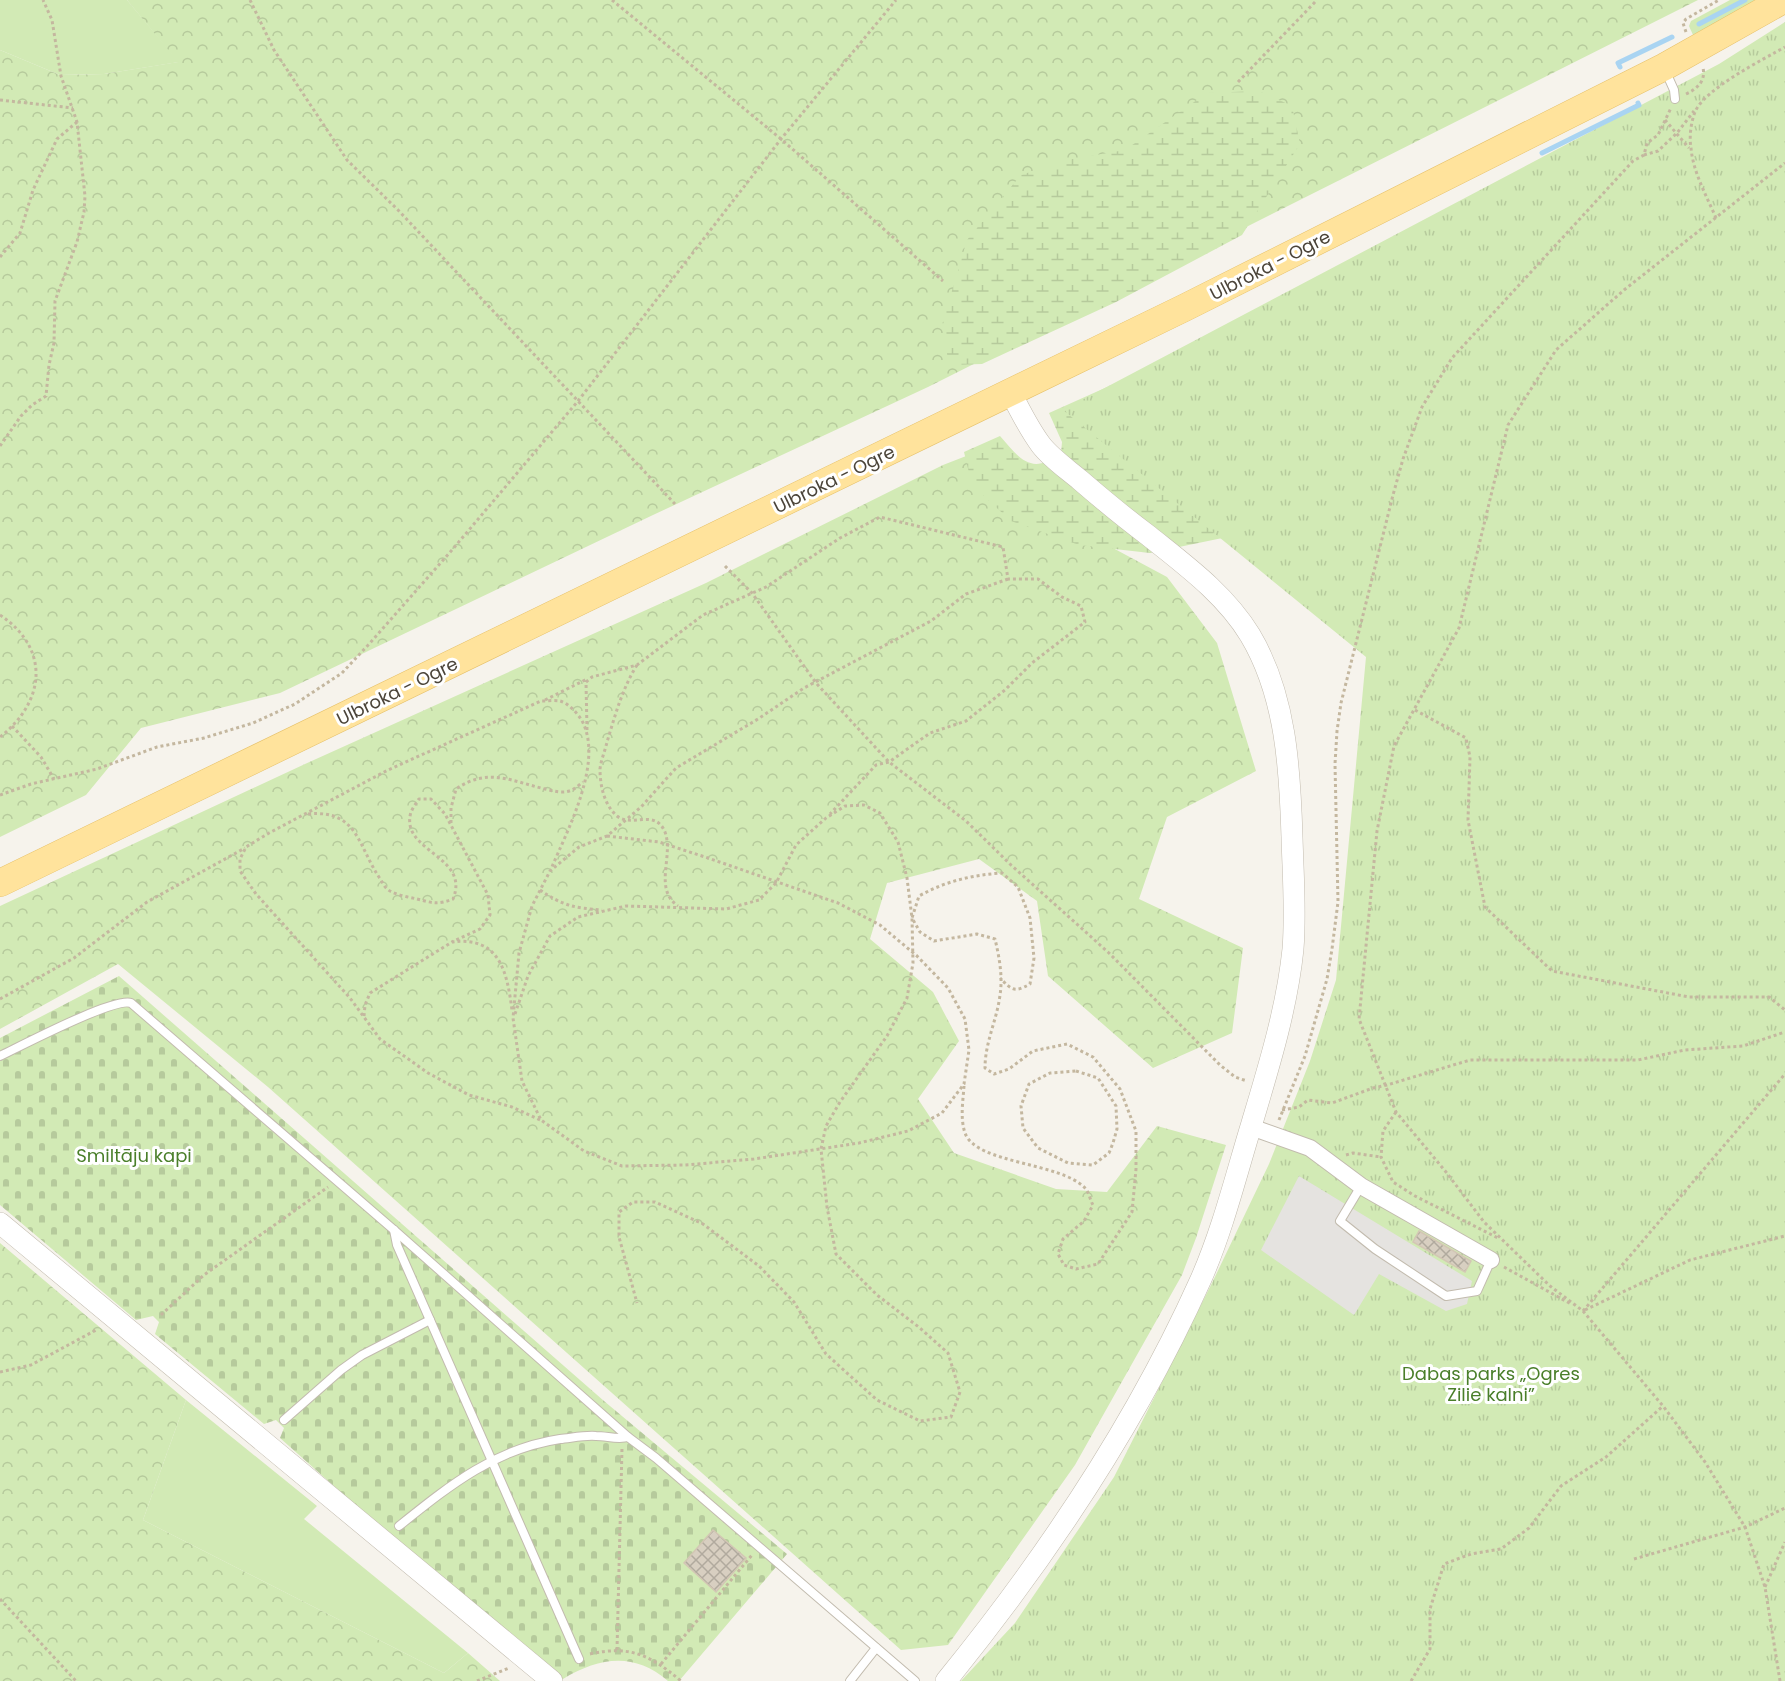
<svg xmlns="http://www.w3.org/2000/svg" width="1785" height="1681" font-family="Poppins,sans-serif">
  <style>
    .grass { fill: #d2eab5 }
    .forest { fill: url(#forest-crowns) }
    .wetland { fill: url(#wetland-marsh) }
    .cemetery { fill: url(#cemetery-stones) }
    .park { fill: url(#park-tufts) }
    .parking { fill: #e5e3e0 }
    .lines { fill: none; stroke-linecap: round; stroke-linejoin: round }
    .stream { stroke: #a9d4f2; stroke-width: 5 }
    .building { fill: url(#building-cross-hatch); stroke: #d3c7b4; stroke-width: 1.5 }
    .service-casing { stroke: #c2bbae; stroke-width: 10 }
    .minor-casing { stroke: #c2bbae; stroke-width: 18 }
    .tertiary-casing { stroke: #c2bbae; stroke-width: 22 }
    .primary-casing { stroke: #e6c16a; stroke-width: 28 }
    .path { stroke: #c4b79f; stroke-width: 3; stroke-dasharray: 3 3; stroke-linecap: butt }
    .service { stroke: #fff; stroke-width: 8 }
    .minor { stroke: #fff; stroke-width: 16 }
    .tertiary { stroke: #fff; stroke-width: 21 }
    .primary { stroke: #ffe39c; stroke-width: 27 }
    .labels { text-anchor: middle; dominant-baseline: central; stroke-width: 6; stroke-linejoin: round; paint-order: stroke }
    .street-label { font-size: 18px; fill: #4b4439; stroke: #fff }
    .park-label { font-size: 18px; fill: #4a7f2a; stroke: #fff }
  </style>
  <defs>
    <pattern id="forest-crowns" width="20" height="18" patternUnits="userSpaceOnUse" patternTransform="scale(1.5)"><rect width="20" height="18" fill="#d2eab5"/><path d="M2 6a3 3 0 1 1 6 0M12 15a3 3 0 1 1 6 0" fill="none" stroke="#b6ca9c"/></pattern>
    <pattern id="wetland-marsh" width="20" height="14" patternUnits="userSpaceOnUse" patternTransform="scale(1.5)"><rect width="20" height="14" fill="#d2eab5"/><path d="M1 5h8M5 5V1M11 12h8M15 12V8" fill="none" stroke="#b6ca9c"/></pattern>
    <pattern id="cemetery-stones" width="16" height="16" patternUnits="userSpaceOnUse" patternTransform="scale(1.5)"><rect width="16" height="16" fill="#d2eab5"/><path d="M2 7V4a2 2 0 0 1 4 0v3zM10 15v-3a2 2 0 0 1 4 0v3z" fill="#b6ca9c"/></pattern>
    <pattern id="park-tufts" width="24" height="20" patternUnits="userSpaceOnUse" patternTransform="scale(1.5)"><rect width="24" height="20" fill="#d2eab5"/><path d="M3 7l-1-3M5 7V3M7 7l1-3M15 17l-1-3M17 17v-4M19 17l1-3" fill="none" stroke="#b6ca9c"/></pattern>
    <pattern id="building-cross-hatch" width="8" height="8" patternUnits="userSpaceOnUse" patternTransform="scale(1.5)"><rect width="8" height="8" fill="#d8cfc1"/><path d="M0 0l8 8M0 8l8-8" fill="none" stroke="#b1aa9e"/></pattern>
  </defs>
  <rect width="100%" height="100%" fill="#f6f3ec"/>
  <g class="grass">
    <path d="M0 0H127L179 62 104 74 60 75 0 50Z"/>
    <path d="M1730 0H1759L1693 35 1689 26 1691 21Z"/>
    <path d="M186 1400 317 1506 304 1519 468 1653 444 1673 143 1520Z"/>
  </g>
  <g class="forest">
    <path d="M127 0H1698L928 387 653 515 280 693 141 728 86 795 0 837V50L60 75 104 74 178 62Z"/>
    <path d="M997 444 1057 518 1167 577 1217 643 1256 771 1167 817 1139 899 1243 948 1232 1033 1153 1068 1048 976 1037 901 979 859 887 883 870 939 933 992 959 1041 918 1099 954 1153 1056 1189 1107 1192 1157 1126 1226 1145 1196 1238 1182 1275 1075 1465 948 1645 901 1650 268 1087 118 964 0 1029V906L305 764 706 583 943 465Z"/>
    <path d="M0 1243 186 1400 143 1520 444 1673 468 1653 500 1681H0Z"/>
  </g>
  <g class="wetland">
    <path d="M1259 91 1292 106 1300 144 1242 235 1116 302 982 364 949 365 942 325 967 240 1021 175 1067 160 1125 150 1207 93Z"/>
    <path d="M1326 289 1285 525 1150 553 1079 545 1011 521 972 485 964 452 1000 436C1020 459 1031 476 1061 453L1062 442 1049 413Z"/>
  </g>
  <path class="cemetery" d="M119 976 604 1401 787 1554 679 1681H668C634 1652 600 1657 563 1679L381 1528 280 1438 284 1428 276 1420 264 1424 155 1334 159 1322 153 1316 136 1320 0 1205V1038Z"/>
  <path class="park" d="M1785 22V1681H961L1015 1623 1114 1477 1212 1283 1269 1164 1310 1061 1336 980 1366 657 1063 410 1719 64Z"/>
  <path class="parking" d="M1299 1176 1472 1281 1467 1304 1446 1311 1379 1274 1354 1315 1261 1250Z"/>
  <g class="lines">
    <g class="stream">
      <path d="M1699 24 1745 0"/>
      <path d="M1620 67 1618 63 1672 37"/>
      <path d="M1542 153 1639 105 1638 103"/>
    </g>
  </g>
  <g class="building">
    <path d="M1419 1231 1471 1261 1465 1272 1413 1242Z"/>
    <path d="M713 1530 746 1558 716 1592 684 1563Z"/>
  </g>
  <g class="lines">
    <defs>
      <g id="service">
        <path d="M1665 70 1674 90 1675 99"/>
        <path d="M0 1056C21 1046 114 997 131 1003L394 1230 628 1437"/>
        <path d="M1361 1186 1340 1221 1375 1249 1446 1296 1477 1291 1491 1260"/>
        <path d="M394 1230 397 1245 579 1659"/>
        <path d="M284 1420 341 1370 362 1355 430 1320"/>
        <path d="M399 1526C449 1486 494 1449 560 1439 571 1438 585 1435 596 1436 607 1436 618 1440 628 1437L656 1458 915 1681"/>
        <path d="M850 1681 876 1648"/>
      </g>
      <path id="minor" d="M1251 1127 1310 1148 1361 1186 1491 1260"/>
      <g id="tertiary">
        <path d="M0 1223 552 1681"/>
        <path d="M946 1681C1046 1558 1136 1424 1201 1279 1223 1229 1236 1175 1252 1123 1269 1066 1287 1008 1293 949 1296 912 1293 874 1292 837 1290 769 1286 695 1250 635 1225 594 1185 565 1149 536 1125 518 1102 499 1080 480 1067 469 1051 458 1041 445 1029 429 1020 411 1011 393"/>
      </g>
      <path id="primary" d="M0 883 1184 308 1664 67 1783 0"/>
    </defs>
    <use href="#service" class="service-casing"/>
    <use href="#minor" class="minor-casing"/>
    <use href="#tertiary" class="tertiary-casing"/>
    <use href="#primary" class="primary-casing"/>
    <g class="path">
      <path d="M250 0 274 50 347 160 398 210 675 504"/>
      <path d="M612 0 781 139 943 281"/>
      <path d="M1686 32 1683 23 1686 19 1719 0"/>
      <path d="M1238 82 1317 0"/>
      <path d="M1686 94C1697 89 1706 81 1703 68"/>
      <path d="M0 100 73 108"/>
      <path d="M1665 120 1689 148"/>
      <path d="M1644 155 1658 151 1677 133 1694 111"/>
      <path d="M1716 218C1707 197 1693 172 1691 148 1689 137 1691 122 1695 112 1704 89 1764 59 1785 47"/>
      <path d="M0 257 20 233 33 190 57 139 77 122"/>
      <path d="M0 446 21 416 32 405 46 396 49 365 54 343 55 301 77 242 84 212 85 196 77 122 61 76 52 20 43 0"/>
      <path d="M725 566 752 593 816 683 889 762 966 821 1011 865 1109 953 1220 1065 1235 1077 1247 1081"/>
      <path d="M0 615C51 649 45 702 0 737"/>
      <path d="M637 665C622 689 615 716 607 742 605 751 601 760 600 769 600 785 604 805 617 816 632 828 655 808 665 832 674 856 653 889 678 906"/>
      <path d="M545 700 587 679"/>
      <path d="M1415 710 1466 738 1470 757 1468 820 1485 907 1552 971 1689 997H1769L1785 1010"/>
      <path d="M12 726 41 757 54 779"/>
      <path d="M587 730 586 682 592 677 637 665 703 615 766 587 840 538 880 517 1003 547 1008 579H1038L1062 597 1081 606 1085 622 1032 663 1005 690 966 721 930 733 889 762 876 765 830 814"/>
      <path d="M0 795 31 784 97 769 157 747 204 738 253 723 295 704 342 673 370 643 452 550 578 401 781 139 896 0"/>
      <path d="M308 814C359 809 358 848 381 880 383 884 386 889 390 891 397 895 408 897 417 899 433 903 437 905 453 899 471 855 399 852 411 812 413 808 416 803 419 799H431L445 814 488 895 490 915 480 929 452 942"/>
      <path d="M451 823V808L456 789C488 767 511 781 545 789 554 791 563 794 572 790 576 788 580 784 583 782"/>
      <path d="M607 836 659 842 708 858 838 903 880 925 917 956 948 988 965 1019 969 1050 964 1084 942 1113 908 1131 859 1143 754 1159 685 1165 622 1166 584 1151 541 1120 522 1081 513 1018 519 953 532 906 550 871 579 847 607 836 641 807 676 768 758 719 804 688 931 621 966 594 1008 579"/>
      <path d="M540 890C563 906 575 908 602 910"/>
      <path d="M0 999 74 958 147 902 245 848"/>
      <path d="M515 1014 528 976 550 936 578 917 626 906 726 909 759 900 776 883 796 845 826 818 845 806 864 805 880 813 898 842 907 878 912 918 913 963 907 998 887 1036 840 1102 826 1126 821 1149 827 1207 836 1254 877 1295 920 1328 948 1353 960 1392 951 1417 920 1421 877 1400 826 1354 794 1302 759 1266 703 1224 655 1202H633L619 1212V1237L637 1303"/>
      <path d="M364 1016 365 1005 370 993 452 942C500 936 507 972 512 1010"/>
      <path d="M1076 1071 1098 1078 1116 1106 1117 1129 1113 1143 1109 1153 1093 1165 1068 1163 1038 1148 1023 1128 1021 1106 1029 1084 1050 1073Z"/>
      <path d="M964 1086C963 1101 960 1118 965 1133 976 1164 1060 1162 1085 1188 1089 1192 1090 1200 1093 1205L1084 1221 1063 1239 1058 1254 1064 1265 1076 1269 1098 1264 1132 1212 1136 1169V1131L1120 1089 1093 1057 1067 1044 1033 1051 1009 1069 994 1074 985 1068C985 1042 997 1020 1000 995 1003 976 999 956 995 939L977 934 934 941 920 932 912 918 919 896C946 881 972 875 1002 873L1018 887 1030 918 1034 958 1030 984C1014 993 1012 990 1000 978"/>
      <path d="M1282 1110 1299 1107 1308 1100 1332 1103 1373 1088 1387 1085 1470 1060H1638L1685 1050 1743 1046 1785 1032"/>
      <path d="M1396 1112 1383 1131 1381 1157 1393 1182 1415 1196 1498 1238"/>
      <path d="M540 1120 512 1107 469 1095 428 1073 380 1039 350 998 256 894 240 871V859L246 847 269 833 388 770 541 701C547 701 555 700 560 701 568 703 576 712 581 719 605 760 568 829 551 869"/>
      <path d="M1279 1120 1305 1056 1327 979 1332 949 1338 902 1335 764 1337 731 1341 703 1393 495 1403 459 1422 407 1452 358 1633 161 1644 155 1647 143 1658 135 1671 108"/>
      <path d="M1346 1155 1353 1153 1381 1157"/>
      <path d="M1504 1267 1571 1304"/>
      <path d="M1585 1310 1690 1260 1785 1236"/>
      <path d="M1583 1311 1785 1074"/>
      <path d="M161 1315 204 1275 328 1187"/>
      <path d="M0 1372 31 1365 98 1329"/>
      <path d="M1634 1559 1745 1527 1785 1508"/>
      <path d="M1765 1587 1785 1542"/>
      <path d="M0 1599 76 1681"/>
      <path d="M617 1650 622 1448"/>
      <path d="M590 1654C630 1645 650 1655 681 1681"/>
      <path d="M661 1664 752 1555"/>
      <path d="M477 1681 509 1668"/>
      <path d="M1411 1681 1430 1649V1609L1444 1564 1471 1554 1501 1549 1529 1528 1561 1486 1606 1457 1663 1406"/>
      <path d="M1780 1681 1765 1587 1745 1527 1705 1462 1663 1406 1583 1311 1550 1286 1484 1222 1446 1172 1396 1112 1359 1019 1377 831 1394 746 1459 628 1508 425 1556 350 1624 290 1785 163"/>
    </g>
    <use href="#service" class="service"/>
    <use href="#minor" class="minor"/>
    <use href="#tertiary" class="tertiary"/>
    <use href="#primary" class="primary"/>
  </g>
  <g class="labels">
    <g class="street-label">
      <text transform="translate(1270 265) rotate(-27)">Ulbroka - Ogre</text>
      <text transform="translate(834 479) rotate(-26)">Ulbroka - Ogre</text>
      <text transform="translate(397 691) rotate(-26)">Ulbroka - Ogre</text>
    </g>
    <g class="park-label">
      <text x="134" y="1155">Smiltāju kapi</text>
      <text x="1491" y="1373">Dabas parks „Ogres<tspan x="1491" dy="21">Zilie kalni”</tspan></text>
    </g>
  </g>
</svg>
